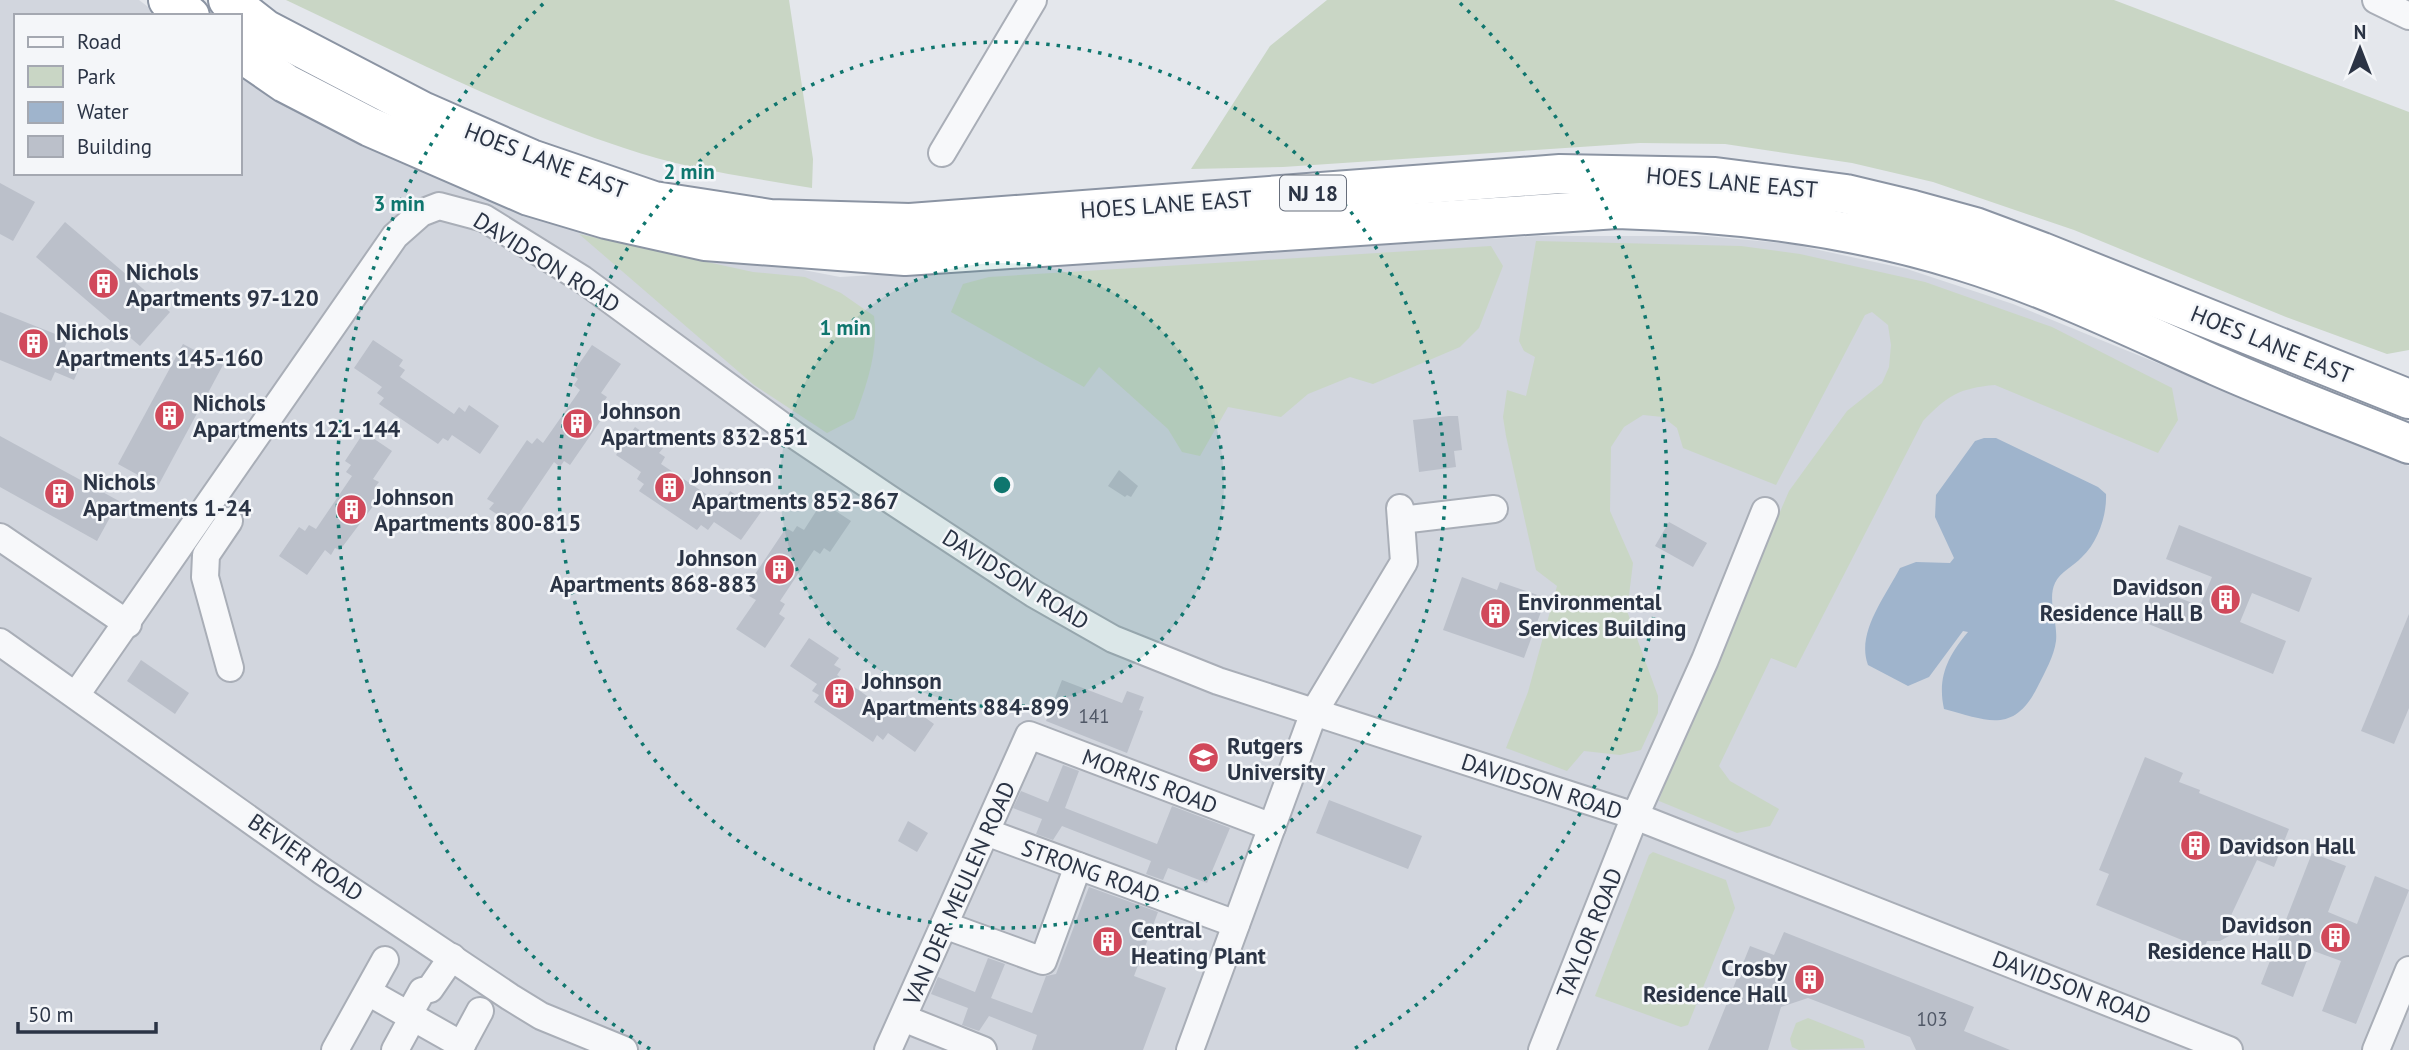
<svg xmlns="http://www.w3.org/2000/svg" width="2409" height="1050" font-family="'PT Sans',sans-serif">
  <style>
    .built { fill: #d2d6de }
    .green { fill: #c9d6c5 }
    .water { fill: #9fb4cc }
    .building { fill: #bbc0ca }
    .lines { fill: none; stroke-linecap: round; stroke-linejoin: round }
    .minor-casing { stroke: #a9aeb7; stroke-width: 30 }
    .highway-casing { stroke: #8b94a3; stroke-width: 42 }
    .minor { stroke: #f7f8fa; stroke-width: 26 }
    .highway { stroke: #fff; stroke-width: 38 }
    .ring { fill: none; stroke: #0f766e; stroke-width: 3.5; stroke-dasharray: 3.5 7 }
    .labels { text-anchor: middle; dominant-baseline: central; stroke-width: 5; stroke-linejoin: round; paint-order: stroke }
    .number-label { font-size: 19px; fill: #4f5766 }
    .shield { fill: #f4f6f9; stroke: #676e7b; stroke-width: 2 }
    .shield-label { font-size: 21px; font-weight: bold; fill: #2b3445 }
    .street-label { font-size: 23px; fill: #2b3445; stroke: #f4f6f9 }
    .poi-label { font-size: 23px; font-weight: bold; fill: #2b3445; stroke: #f4f6f9; text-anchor: start }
    .centre { fill: #0f766e; stroke: #f4f6f9; stroke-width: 3.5 }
    .ring-label { font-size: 21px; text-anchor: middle; font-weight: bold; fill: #0f766e; stroke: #f4f6f9; stroke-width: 5; stroke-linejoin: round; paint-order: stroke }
  </style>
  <rect width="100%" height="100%" fill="#e4e7ec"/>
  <path class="built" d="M0 0H139L160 16H16V173H240V70L599 231 840 277 1538 236H1706L1791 244 1907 269 2013 304 2409 466V1050H0Z"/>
  <g class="green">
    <path d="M286 0H789L813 159 812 188C749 177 684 169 624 148 507 109 397 52 286 0Z"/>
    <path d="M1327 0H2114L2409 112V350L2387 354 2286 317 2074 230 1933 182 1852 163 1725 144 1640 143 1283 167 1191 169 1270 46Z"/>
    <path d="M579 234 753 272 805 277 841 293 874 316C879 351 866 387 854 419L827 433 754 385Z"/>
    <path d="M1536 241 1741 246 1800 254 1925 282 2052 327 2172 388 2178 420 2158 453 1995 385C1959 388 1947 396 1923 421L1796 668 1771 658 1719 766 1730 781 1779 809 1770 826 1737 833 1659 801 1669 769 1789 491 1847 411 1882 383 1889 367 1891 345 1888 325 1872 312 1865 315 1776 485 1683 448 1677 428 1663 417 1643 415 1624 427 1611 447 1610 511 1633 563 1627 611 1658 696V713L1641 750 1620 755 1584 751 1567 771 1506 748 1528 692 1557 586 1536 570 1506 436 1503 417 1507 390 1526 396 1535 357 1524 351 1519 341Z"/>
    <path d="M1491 246 1503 266 1479 328 1460 347 1373 384 1350 377 1308 394 1281 417 1228 407 1200 456 1182 452 1168 429 1099 367 1084 387 951 312 963 284 989 277Z"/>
    <path d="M1653 852 1726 880 1735 908 1688 1025 1681 1027 1595 996 1649 855Z"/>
    <path d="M1808 1018 1863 1040 1865 1048 1799 1050 1792 1047 1790 1039 1796 1023Z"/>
  </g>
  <path class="water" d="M1984 438H1996L2098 487 2106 494C2107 515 2098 542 2082 557 2074 566 2060 572 2055 583 2047 600 2058 622 2056 641 2054 656 2045 672 2038 686 2014 734 1989 721 1944 709 1937 677 1948 656 1968 632L1963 631 1929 677 1908 686 1868 665C1856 633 1885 597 1900 568L1916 562 1950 563 1954 558 1935 517 1936 495 1975 441Z"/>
  <g class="building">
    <path d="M0 183 35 202 13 241 0 234Z"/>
    <path d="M65 222 170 312 140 346 36 257Z"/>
    <path d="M0 312 68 339 64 349 84 357 74 380 55 372 51 381 0 360Z"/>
    <path d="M373 340 403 360 399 366 405 370 400 377 454 414 459 407 465 412 469 405 499 426 480 454 452 435 448 441 443 438 438 444 379 404 384 398 377 393 382 387 354 368Z"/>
    <path d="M183 344 223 365 158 486 118 464Z"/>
    <path d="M592 345 621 364 601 393 607 397 603 403 610 407 570 465 564 461 560 467 554 462 512 524 489 509 494 503 487 499 527 440 532 444 537 438 543 443 580 390 574 385 578 379 572 374Z"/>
    <path d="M1449 416H1458L1462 450 1454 451 1456 467 1419 472 1413 420Z"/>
    <path d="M635 427 664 447 659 453 665 457 661 464 715 500 719 494 726 498 730 491 761 512 741 540 714 522 708 530 701 525 697 530 639 491 644 484 637 479 641 472 616 455Z"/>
    <path d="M364 432 392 451 373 479 379 482 375 487 383 493 340 550 335 548 331 555 325 550 307 575 279 556 299 527 305 531 309 525 316 529 352 476 346 472 351 465 345 461Z"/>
    <path d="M0 436 119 501 97 541 0 487Z"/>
    <path d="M1119 470 1138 486 1131 497 1127 495 1125 497 1108 486Z"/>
    <path d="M822 502 851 521 830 552 824 548 820 554 814 550 780 601 785 604 779 614 785 618 765 648 736 629 756 600 749 596 753 590 747 586 786 528 793 532 797 526 804 530Z"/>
    <path d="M1669 522 1707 543 1693 567 1655 546Z"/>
    <path d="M2179 525 2312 578 2299 612 2252 593 2240 622 2286 641 2273 674 2141 621 2154 588 2200 606 2212 577 2166 559Z"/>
    <path d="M1462 577 1497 590 1500 582 1546 598 1524 658 1443 630Z"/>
    <path d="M2409 614V708L2394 744 2361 731Z"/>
    <path d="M809 638 839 658 834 665 841 669 837 675 890 712 894 705 901 710 905 703 934 724 915 752 888 733 883 740 877 735 873 742 814 702 819 695 812 691 817 684 790 666Z"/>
    <path d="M141 660 189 693 175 714 127 681Z"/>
    <path d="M1062 680 1122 703 1127 691 1144 697 1139 710 1143 711 1127 753 1046 721Z"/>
    <path d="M2145 757 2183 773 2179 782 2200 790 2199 793 2289 829 2274 867 2257 860 2227 924 2235 927 2229 936 2220 941H2207L2204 949 2096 905 2109 874 2099 870Z"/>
    <path d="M1063 765 1079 771 1065 808 1157 844 1172 806 1230 828 1207 883 1168 868 1163 880 1146 874 1151 861 1062 826 1053 840 1036 834 1042 819 1013 808 1021 791 1048 802Z"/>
    <path d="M1329 800 1422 836 1408 869 1316 833Z"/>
    <path d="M908 821 928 833 917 852 898 841Z"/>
    <path d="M2312 853 2346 866 2328 912 2357 924 2375 876 2409 890 2356 1024 2322 1011 2341 961 2311 950 2293 997 2261 984Z"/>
    <path d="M1089 887 1158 912 1134 976 1166 988 1143 1050H1032L1037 1035 989 1016 979 1031 962 1025 968 1008 931 994 938 977 975 992 988 958 1005 964 991 998 1032 1013 1046 976 1056 974Z"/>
    <path d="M1784 932 1974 1007 1964 1031 2010 1050H1916L1910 1037 1808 998 1781 1007 1768 1050H1708L1750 946 1774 955Z"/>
  </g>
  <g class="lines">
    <defs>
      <g id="minor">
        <path d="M2376 0 2409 16"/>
        <path d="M942 153 1033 0"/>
        <path d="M1401 520 1494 509"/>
        <path d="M229 521 206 555 205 577 230 668"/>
        <path d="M0 537 128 624"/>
        <path d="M0 642 322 871 510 997 541 1016 624 1050"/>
        <path d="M76 695 395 236 421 213 439 206 484 218 582 279 796 436 888 498 1034 594 1113 639 1218 681 1635 816 2229 1050"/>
        <path d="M986 832 1236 924"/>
        <path d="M944 925 1043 961 1078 866"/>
        <path d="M368 992 462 1045"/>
        <path d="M903 1018 983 1050"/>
        <path d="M335 1050 385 960"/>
        <path d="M395 1050 413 1017V1007L422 991 430 989 452 957"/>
        <path d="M459 1050 480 1011"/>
        <path d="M888 1050 1029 735 1272 827"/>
        <path d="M1190 1050 1314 712 1404 562 1400 508"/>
        <path d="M1542 1050 1635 816 1705 660 1765 511"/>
        <path d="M2376 1050 2409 970"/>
      </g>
      <g id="highway">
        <path d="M168 0 190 16"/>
        <path d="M228 0 265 29 424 112 531 159 654 201 770 219 910 223 1560 174 1715 177 1846 194 1913 210 1975 227 2042 252 2409 399"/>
        <path d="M240 52 285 83 370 127 529 196 606 219 705 241 905 256 1617 209C1734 212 1850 226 1962 261 2050 288 2133 329 2217 366 2280 394 2345 418 2409 444"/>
      </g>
    </defs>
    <use href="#minor" class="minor-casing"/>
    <use href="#highway" class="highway-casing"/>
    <use href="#minor" class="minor"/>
    <use href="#highway" class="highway"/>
  </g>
  <circle cx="1002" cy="485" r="222" fill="#0f766e" fill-opacity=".12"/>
  <g class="ring">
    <circle cx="1002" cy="485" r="222"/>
    <circle cx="1002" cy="485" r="443"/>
    <path d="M650 1049A665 665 0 0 1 544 3M1460 3A665 665 0 0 1 1354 1049"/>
  </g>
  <defs>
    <symbol id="building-disc" viewBox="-11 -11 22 22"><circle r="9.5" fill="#d1495b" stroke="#f4f6f9"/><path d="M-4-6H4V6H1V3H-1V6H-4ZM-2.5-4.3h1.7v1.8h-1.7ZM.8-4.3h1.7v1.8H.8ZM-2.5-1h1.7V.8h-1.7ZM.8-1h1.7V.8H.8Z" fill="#fff"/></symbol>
    <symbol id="university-disc" viewBox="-11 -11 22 22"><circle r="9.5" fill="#d1495b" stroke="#f4f6f9"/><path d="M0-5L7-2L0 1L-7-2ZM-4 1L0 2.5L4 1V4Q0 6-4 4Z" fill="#fff"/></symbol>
  </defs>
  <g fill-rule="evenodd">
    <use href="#building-disc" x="86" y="266" width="35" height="35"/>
    <use href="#building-disc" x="16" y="326" width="35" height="35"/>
    <use href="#building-disc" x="152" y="398" width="35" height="35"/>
    <use href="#building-disc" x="560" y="406" width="35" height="35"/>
    <use href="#building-disc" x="652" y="470" width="35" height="35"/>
    <use href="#building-disc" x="42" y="476" width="35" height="35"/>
    <use href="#building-disc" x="334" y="492" width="35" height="35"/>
    <use href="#building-disc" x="762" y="552" width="35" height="35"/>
    <use href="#building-disc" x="2208" y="582" width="35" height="35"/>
    <use href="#building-disc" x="1478" y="596" width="35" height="35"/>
    <use href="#building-disc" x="822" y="676" width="35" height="35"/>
    <use href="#university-disc" x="1186" y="740" width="35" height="35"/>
    <use href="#building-disc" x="2178" y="828" width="35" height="35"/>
    <use href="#building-disc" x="2318" y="920" width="35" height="35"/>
    <use href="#building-disc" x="1090" y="924" width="35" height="35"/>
    <use href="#building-disc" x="1792" y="962" width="35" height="35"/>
  </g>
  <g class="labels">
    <g class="number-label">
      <text x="1094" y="716">141</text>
      <text x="1932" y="1019">103</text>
    </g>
    <rect class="shield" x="1280" y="175.5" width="66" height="35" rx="5"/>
    <g class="shield-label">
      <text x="1313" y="193">NJ 18</text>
    </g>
    <g class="street-label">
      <text transform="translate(546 160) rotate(21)">HOES LANE EAST</text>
      <text transform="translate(1732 182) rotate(5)">HOES LANE EAST</text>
      <text transform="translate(1166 204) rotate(-4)">HOES LANE EAST</text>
      <text transform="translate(547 262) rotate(32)">DAVIDSON ROAD</text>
      <text transform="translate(2272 344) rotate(22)">HOES LANE EAST</text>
      <text transform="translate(1016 579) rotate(32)">DAVIDSON ROAD</text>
      <text transform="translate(1150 781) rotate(21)">MORRIS ROAD</text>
      <text transform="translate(1542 786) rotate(18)">DAVIDSON ROAD</text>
      <text transform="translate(306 857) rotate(35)">BEVIER ROAD</text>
      <text transform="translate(1091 871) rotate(20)">STRONG ROAD</text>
      <text transform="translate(959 893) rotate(-66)">VAN DER MEULEN ROAD</text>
      <text transform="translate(1589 933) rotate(-68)">TAYLOR ROAD</text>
      <text transform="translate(2072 987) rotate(21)">DAVIDSON ROAD</text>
    </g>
    <g class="poi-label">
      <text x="126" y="271">Nichols<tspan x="126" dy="26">Apartments 97-120</tspan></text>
      <text x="56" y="331">Nichols<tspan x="56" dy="26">Apartments 145-160</tspan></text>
      <text x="193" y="402">Nichols<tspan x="193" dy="26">Apartments 121-144</tspan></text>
      <text x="601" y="410">Johnson<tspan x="601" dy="26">Apartments 832-851</tspan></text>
      <text x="692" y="474">Johnson<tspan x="692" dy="26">Apartments 852-867</tspan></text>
      <text x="83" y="481">Nichols<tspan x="83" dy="26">Apartments 1-24</tspan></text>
      <text x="374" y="496">Johnson<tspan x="374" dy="26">Apartments 800-815</tspan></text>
      <text x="757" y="557" text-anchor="end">Johnson<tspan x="757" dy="26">Apartments 868-883</tspan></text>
      <text x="2203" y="586" text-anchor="end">Davidson<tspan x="2203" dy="26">Residence Hall B</tspan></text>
      <text x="1518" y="601">Environmental<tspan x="1518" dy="26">Services Building</tspan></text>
      <text x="862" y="680">Johnson<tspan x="862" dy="26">Apartments 884-899</tspan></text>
      <text x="1227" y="745">Rutgers<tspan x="1227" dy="26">University</tspan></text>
      <text x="2219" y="845">Davidson Hall</text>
      <text x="2312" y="924" text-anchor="end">Davidson<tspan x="2312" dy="26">Residence Hall D</tspan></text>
      <text x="1131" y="929">Central<tspan x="1131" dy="26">Heating Plant</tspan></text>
      <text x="1787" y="967" text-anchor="end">Crosby<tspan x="1787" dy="26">Residence Hall</tspan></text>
    </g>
  </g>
  <circle cx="1002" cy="485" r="10" class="centre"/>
  <g class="ring-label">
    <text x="689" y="179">2 min</text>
    <text x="399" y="211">3 min</text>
    <text x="845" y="335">1 min</text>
  </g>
  <rect x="14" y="14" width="228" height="161" fill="#f4f6f9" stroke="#a4a8b1" stroke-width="2"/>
  <rect x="28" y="37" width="35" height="10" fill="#f7f8fa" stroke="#a4a8b1" stroke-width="2"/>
  <text x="77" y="49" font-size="21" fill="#2b3445">Road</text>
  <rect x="28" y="66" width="35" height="21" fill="#c9d6c5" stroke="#a4a8b1" stroke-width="2"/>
  <text x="77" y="84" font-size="21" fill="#2b3445">Park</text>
  <rect x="28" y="102" width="35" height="21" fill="#9fb4cc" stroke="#a4a8b1" stroke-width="2"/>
  <text x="77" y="119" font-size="21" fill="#2b3445">Water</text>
  <rect x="28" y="136" width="35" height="21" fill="#bbc0ca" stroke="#a4a8b1" stroke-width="2"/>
  <text x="77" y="154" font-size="21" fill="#2b3445">Building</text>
  <g transform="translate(2360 49)" stroke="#f4f6f9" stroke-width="5" paint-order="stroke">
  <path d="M0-5L12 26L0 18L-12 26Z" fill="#2b3445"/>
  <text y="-10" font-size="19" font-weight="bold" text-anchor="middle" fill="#2b3445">N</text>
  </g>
  <path d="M18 1022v10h138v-10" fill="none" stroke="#2b3445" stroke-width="3.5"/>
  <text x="28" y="1022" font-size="21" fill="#2b3445" stroke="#f4f6f9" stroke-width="5" paint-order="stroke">50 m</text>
</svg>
